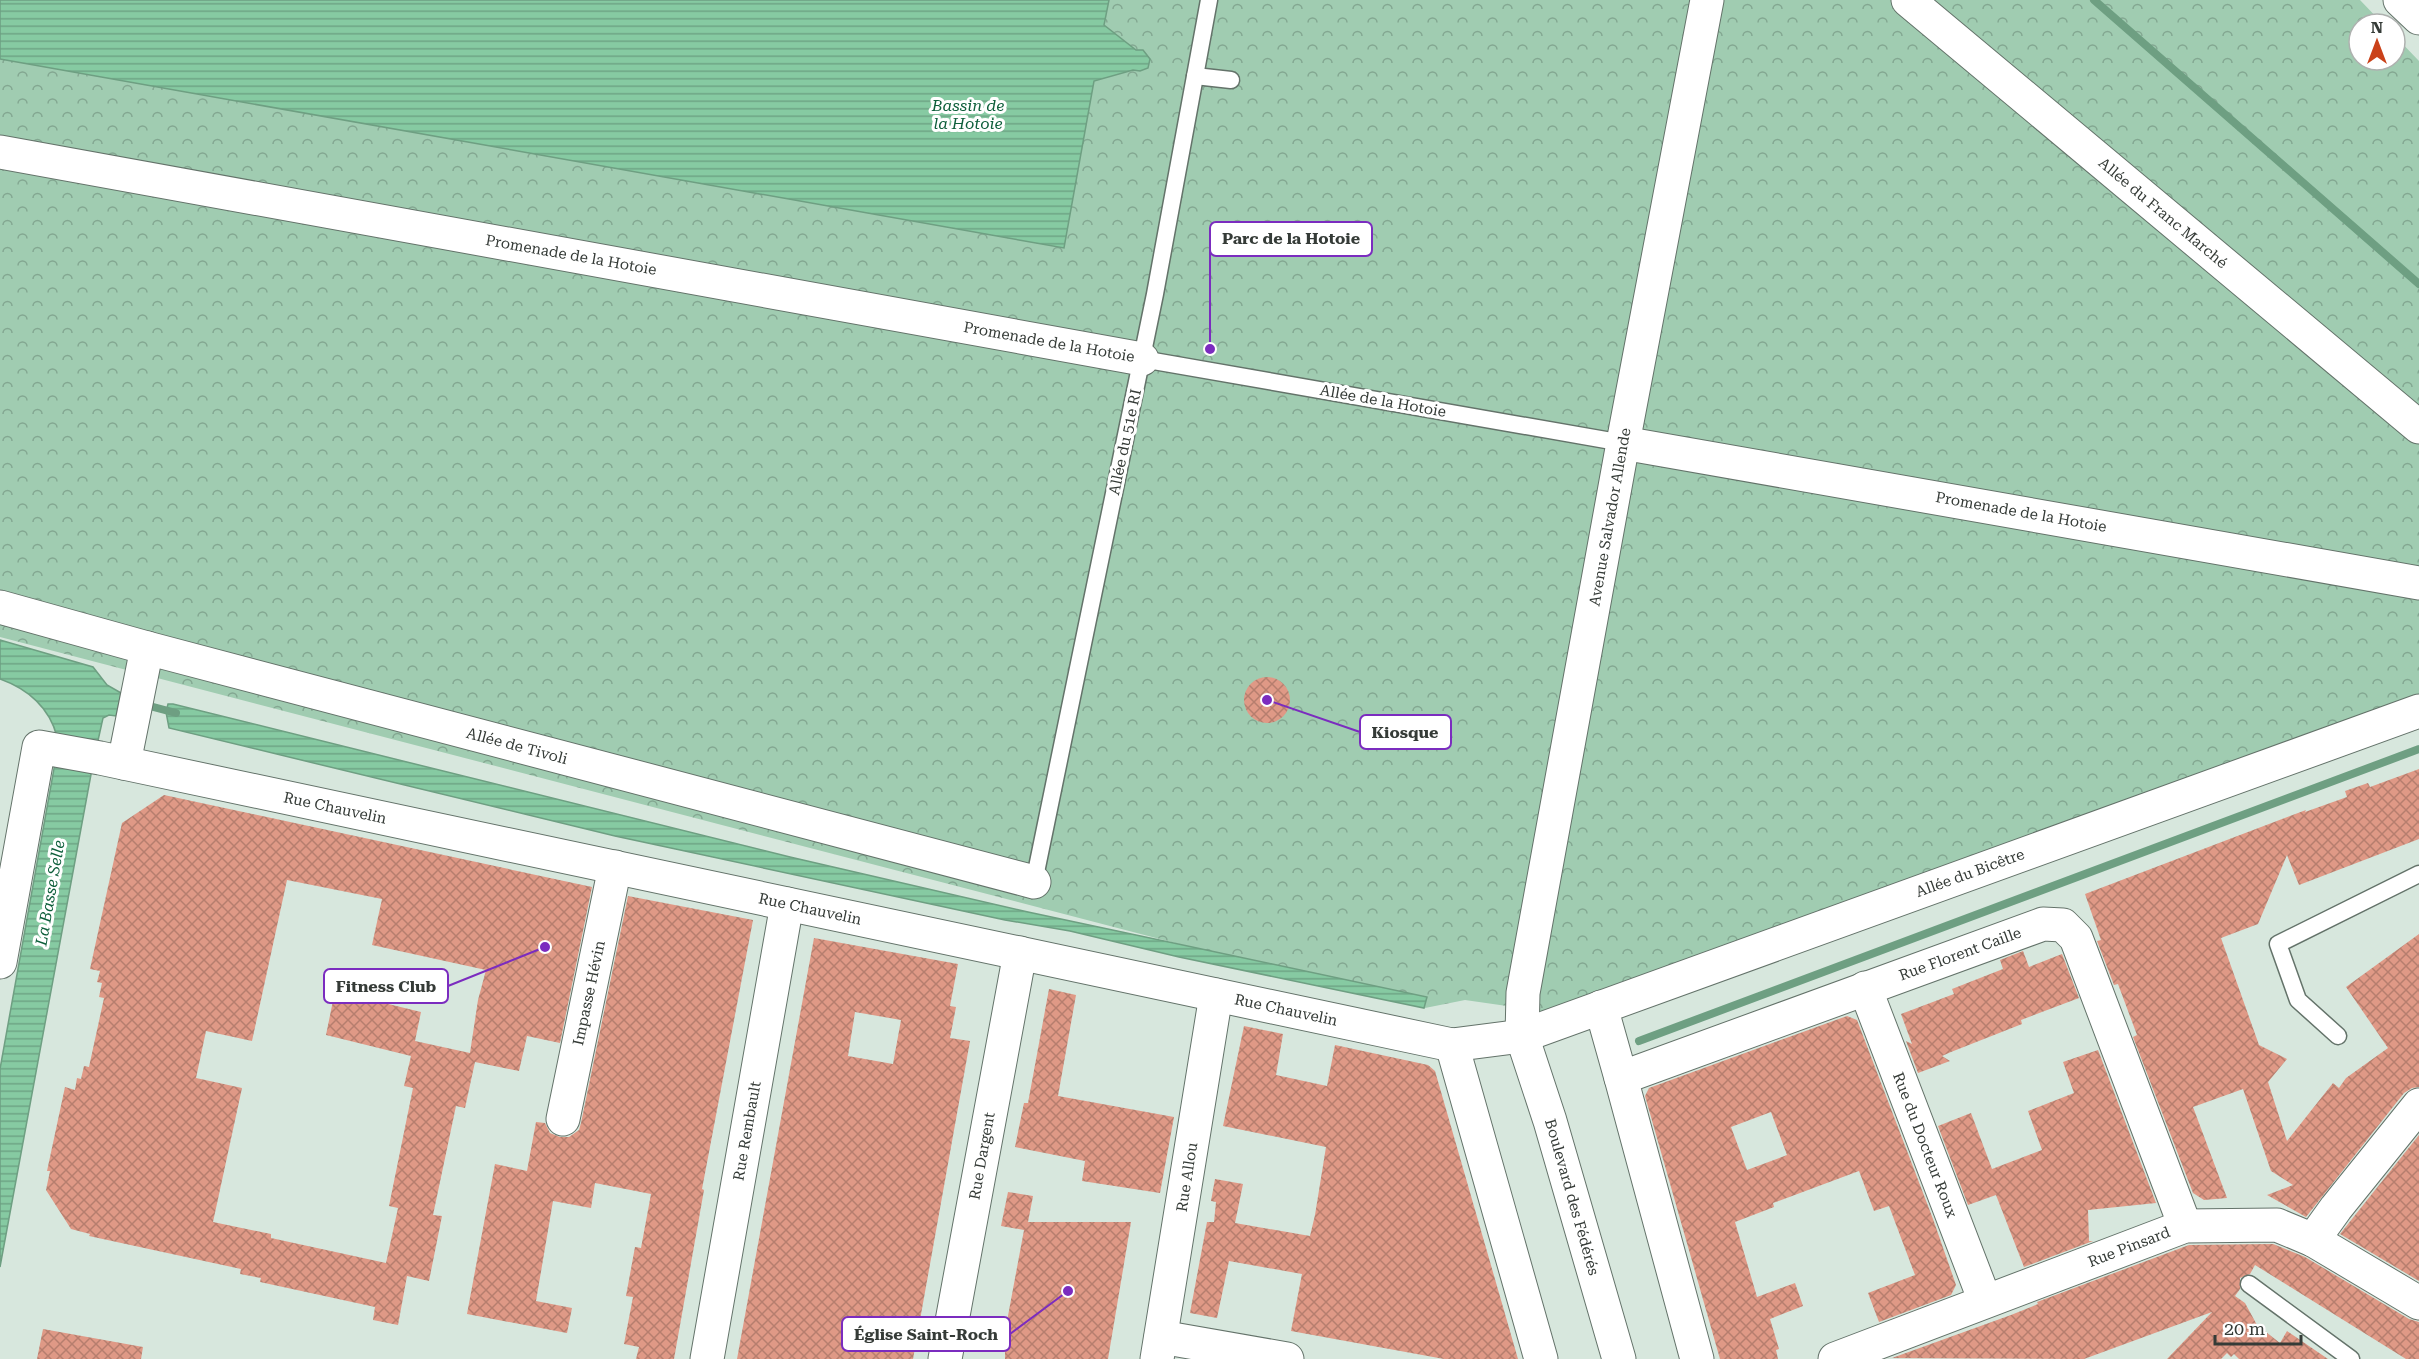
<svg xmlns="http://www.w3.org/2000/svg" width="2419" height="1359" font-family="'Roboto Serif',serif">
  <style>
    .forest { fill: url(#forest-crowns) }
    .water { fill: url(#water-rules); stroke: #6e9f82; stroke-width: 1.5 }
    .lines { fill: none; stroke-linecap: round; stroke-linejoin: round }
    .stream { stroke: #6e9f82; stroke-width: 8 }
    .building { fill: url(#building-cross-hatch); fill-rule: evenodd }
    .lane-casing { stroke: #64736a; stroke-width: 19 }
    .street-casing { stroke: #64736a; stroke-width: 35 }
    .lane { stroke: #fff; stroke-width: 16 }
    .street { stroke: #fff; stroke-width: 33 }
    .labels { text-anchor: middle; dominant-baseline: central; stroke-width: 6; stroke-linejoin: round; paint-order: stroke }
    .street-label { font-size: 15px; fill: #353b37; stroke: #fff }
    .water-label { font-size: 16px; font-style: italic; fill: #0e5f3b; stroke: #fff }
    .leader { fill: none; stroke: #7b2cbf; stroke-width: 2 }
    .callout-dot { fill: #7b2cbf; stroke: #fff; stroke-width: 2 }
    .callout { fill: #fff; stroke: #7b2cbf; stroke-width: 2 }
    .callout-label { font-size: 16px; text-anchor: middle; font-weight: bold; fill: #353b37 }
  </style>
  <defs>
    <pattern id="forest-crowns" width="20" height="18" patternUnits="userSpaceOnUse" patternTransform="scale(1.5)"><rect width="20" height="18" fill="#a0ccb1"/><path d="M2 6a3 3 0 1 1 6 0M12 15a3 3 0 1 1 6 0" fill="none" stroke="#83a791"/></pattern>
    <pattern id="water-rules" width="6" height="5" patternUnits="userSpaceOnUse" patternTransform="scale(1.5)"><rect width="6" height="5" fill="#86caa2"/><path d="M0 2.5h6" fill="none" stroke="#6ea585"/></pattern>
    <pattern id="building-cross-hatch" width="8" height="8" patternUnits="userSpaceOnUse" patternTransform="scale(1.5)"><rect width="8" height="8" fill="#df9986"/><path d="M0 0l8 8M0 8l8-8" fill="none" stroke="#b67e6e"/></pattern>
  </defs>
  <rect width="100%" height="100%" fill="#d7e7dd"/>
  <path class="forest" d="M0 0H2360L2383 24H2359V60H2395V36L2419 61V701L1555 1013 1465 1000 1425 1008 0 637Z"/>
  <g class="water">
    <path d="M0 0H1109L1104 25 1136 50H1143L1150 59 1148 68 1140 71 1133 70 1094 81 1064 248 0 59Z"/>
    <path d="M0 640 93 667 107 685 121 693 116 716 109 715 103 718 97 745 57 737C50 708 28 689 0 679Z"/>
    <path d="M168 704H173L790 857 1028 912 1427 997 1424 1008 1179 957 1070 931 1005 920 615 836 169 728 166 712Z"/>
    <path d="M55 763 92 769 0 1267V1069Z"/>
  </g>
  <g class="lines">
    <g class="stream">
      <path d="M2094 0 2419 284"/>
      <path d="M142 704 176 713"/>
      <path d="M1639 1041 2419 749"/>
    </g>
  </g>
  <g class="building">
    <circle cx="1267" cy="700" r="23"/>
    <path d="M2419 769V839L2299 885 2287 855 2258 924 2221 938 2259 1045 2287 1059 2268 1082 2287 1141 2333 1083 2339 1088 2346 1078 2388 1048 2346 987 2419 934V1087L2412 1088 2404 1093 2306 1217 2267 1195 2293 1185 2271 1171 2243 1089 2193 1107 2227 1198 2204 1200 2193 1193 2133 1037 2137 1035 2118 984 2114 985 2097 941 2101 940 2085 894 2306 810 2305 812 2347 797 2345 791 2368 783 2370 787Z"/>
    <path d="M164 795 592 887 560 1043 527 1036 519 1071 475 1062 465 1108 456 1106 433 1215 442 1216 429 1281 407 1276 398 1325 373 1320 375 1307 260 1282 261 1278 240 1274 241 1269 89 1236 90 1234 71 1229 46 1190 50 1171H47L65 1087 75 1090 77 1078 81 1079 84 1066 89 1067 104 998 99 997 102 983 97 982 100 971 90 969 122 823ZM287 880 382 899 372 945 486 970 478 1000 470 1053 415 1041 421 1012 335 991 326 1035 411 1056 404 1086 413 1088 389 1206 398 1208 386 1263 271 1238V1234L213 1222 242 1088 196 1078 206 1031 252 1041Z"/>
    <path d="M628 896 753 920 702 1189 704 1190 674 1359H636L639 1347 624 1344 633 1297 626 1296 635 1247 641 1248 651 1194 595 1183 591 1208 553 1201 536 1301 572 1308 567 1333 467 1314 495 1164 527 1171 536 1122 545 1123 550 1133 560 1137H569L579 1130 581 1123Z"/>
    <path d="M814 938 958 964 950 1006 956 1007 950 1038 970 1041 913 1359H737ZM855 1012 901 1020 893 1064 848 1056Z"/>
    <path d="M2023 951 2029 967 2062 954 2079 998 2021 1020 2022 1024 1951 1052 1942 1056 1950 1061 1918 1073 1906 1041 1912 1044 1901 1014 1954 994 1952 989 2003 969 2000 960Z"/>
    <path d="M1049 989 1076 995 1058 1096 1174 1117 1160 1193 1082 1181 1085 1161 1015 1147 1024 1103H1028Z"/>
    <path d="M1847 1016 1857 1020 1933 1219 1956 1285 1951 1295 1879 1322 1868 1293 1915 1275 1889 1206 1874 1211 1859 1171 1773 1203 1774 1207 1735 1222 1757 1297 1795 1283 1803 1306 1770 1319 1779 1349 1776 1350 1778 1359H1720L1645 1096 1649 1088ZM1771 1112 1787 1155 1747 1170 1731 1127Z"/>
    <path d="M1244 1026 1283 1034 1276 1075 1327 1086 1335 1045 1428 1065 1435 1071 1518 1359H1444L1291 1331 1302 1274 1229 1261 1217 1318 1190 1313 1207 1222H1214L1216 1202 1211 1201 1215 1179 1243 1184 1235 1223 1310 1236 1315 1215 1326 1147 1223 1126Z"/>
    <path d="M2098 1050 2156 1203 2088 1210 2089 1241H2093L2024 1267 1996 1195 1968 1205 1938 1126 1971 1113 1992 1169 2042 1150 2028 1111 2074 1093 2063 1062Z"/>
    <path d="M2419 1135V1281L2340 1234Z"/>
    <path d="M1008 1192 1033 1196 1028 1222H1131L1108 1359H1005V1332L1024 1230 1001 1226Z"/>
    <path d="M2273 1244 2305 1257 2409 1319 2419 1322V1359H2406L2255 1265 2250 1274 2240 1278V1289L2235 1296 2245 1303 2257 1325 2280 1343 2287 1331 2328 1359H2239L2234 1354 2231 1357 2227 1353 2221 1359H2167L2212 1312 2084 1359 1892 1358 2011 1315 2038 1304 2037 1302 2189 1245Z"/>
    <path d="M43 1329 143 1347 141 1359H37Z"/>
  </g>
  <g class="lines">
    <defs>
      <g id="lane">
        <path d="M1195 76 1231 80"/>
        <path d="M1142 359 1623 443"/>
        <path d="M1034 882 1155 294 1209 0"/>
        <path d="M2338 1036 2298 1000 2278 944 2419 874"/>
        <path d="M2249 1284 2351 1359"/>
      </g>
      <g id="street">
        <path d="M1908 0 2419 427"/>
        <path d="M2400 0 2419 18"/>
        <path d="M0 152 1142 359"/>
        <path d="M1623 443 2419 583"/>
        <path d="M0 607 147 648 1034 882"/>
        <path d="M124 763 147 648"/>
        <path d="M0 962 39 747 100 758 1452 1045 1522 1036 2419 711"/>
        <path d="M1865 988 1985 1301"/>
        <path d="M1601 1007 1621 1078 2043 924 2063 925 2076 938 2185 1226"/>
        <path d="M1452 1045 1541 1359"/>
        <path d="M1621 1078 1697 1359"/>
        <path d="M563 1119 615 867"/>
        <path d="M2313 1240 2336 1208 2419 1105"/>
        <path d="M1161 1337 1287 1359"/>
        <path d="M707 1359 787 904"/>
        <path d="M945 1359 1020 953"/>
        <path d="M1157 1359 1216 995"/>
        <path d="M1619 1359 1550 1121 1522 1036 1523 993 1623 443 1707 0"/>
        <path d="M1835 1359 2185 1226 2277 1225 2313 1240 2419 1303"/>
      </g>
    </defs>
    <use href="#lane" class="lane-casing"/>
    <use href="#street" class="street-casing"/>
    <use href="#lane" class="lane"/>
    <use href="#street" class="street"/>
  </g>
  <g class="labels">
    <g class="street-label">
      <text transform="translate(2163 213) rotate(40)">Allée du Franc Marché</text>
      <text transform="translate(571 255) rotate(10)">Promenade de la Hotoie</text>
      <text transform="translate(1049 342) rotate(10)">Promenade de la Hotoie</text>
      <text transform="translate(1383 401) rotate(10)">Allée de la Hotoie</text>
      <text transform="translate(1125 442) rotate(-78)">Allée du 51e RI</text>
      <text transform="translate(2021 512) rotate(10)">Promenade de la Hotoie</text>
      <text transform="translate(1610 517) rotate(-80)">Avenue Salvador Allende</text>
      <text transform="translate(517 746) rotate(15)">Allée de Tivoli</text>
      <text transform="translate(335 808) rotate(12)">Rue Chauvelin</text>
      <text transform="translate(1970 873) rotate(-20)">Allée du Bicêtre</text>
      <text transform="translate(810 909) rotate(12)">Rue Chauvelin</text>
      <text transform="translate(1960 954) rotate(-20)">Rue Florent Caille</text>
      <text transform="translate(589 993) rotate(-78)">Impasse Hévin</text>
      <text transform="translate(1286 1010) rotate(12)">Rue Chauvelin</text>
      <text transform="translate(747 1131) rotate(-80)">Rue Rembault</text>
      <text transform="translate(1925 1145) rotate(69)">Rue du Docteur Roux</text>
      <text transform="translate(982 1156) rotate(-80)">Rue Dargent</text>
      <text transform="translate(1187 1177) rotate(-81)">Rue Allou</text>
      <text transform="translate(1572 1197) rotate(74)">Boulevard des Fédérés</text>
      <text transform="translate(2129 1247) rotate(-21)">Rue Pinsard</text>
    </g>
    <g class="water-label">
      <text x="968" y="105">Bassin de<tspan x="968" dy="18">la Hotoie</tspan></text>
      <text transform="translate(50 893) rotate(-80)">La Basse Selle</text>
    </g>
  </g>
  <path class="leader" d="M1210 349L1210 239M1267 700L1360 732M545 947L448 986M1068 1291L1010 1334"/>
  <g class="callout-dot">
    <circle cx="1210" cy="349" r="6"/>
    <circle cx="1267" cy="700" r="6"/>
    <circle cx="545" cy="947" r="6"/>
    <circle cx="1068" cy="1291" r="6"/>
  </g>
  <g class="callout">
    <rect x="1210" y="222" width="162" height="34" rx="6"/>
    <rect x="1360" y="715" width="91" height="34" rx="6"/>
    <rect x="324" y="969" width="124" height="34" rx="6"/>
    <rect x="842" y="1317" width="168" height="34" rx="6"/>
  </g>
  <g class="callout-label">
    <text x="1291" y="244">Parc de la Hotoie</text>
    <text x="1405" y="738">Kiosque</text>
    <text x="386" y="992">Fitness Club</text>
    <text x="926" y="1340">Église Saint-Roch</text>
  </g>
  <g transform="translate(2377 42)"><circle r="28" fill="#ffffff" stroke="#aeb1af" stroke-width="1.5"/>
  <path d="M0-4.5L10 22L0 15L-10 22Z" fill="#ca4119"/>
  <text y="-9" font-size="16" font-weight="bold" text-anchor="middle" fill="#353b37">N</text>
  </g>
  <path d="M2215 1335v9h86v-9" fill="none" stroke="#353b37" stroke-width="3"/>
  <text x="2224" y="1335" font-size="18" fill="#353b37" stroke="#ffffff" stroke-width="4.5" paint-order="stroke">20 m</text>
</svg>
